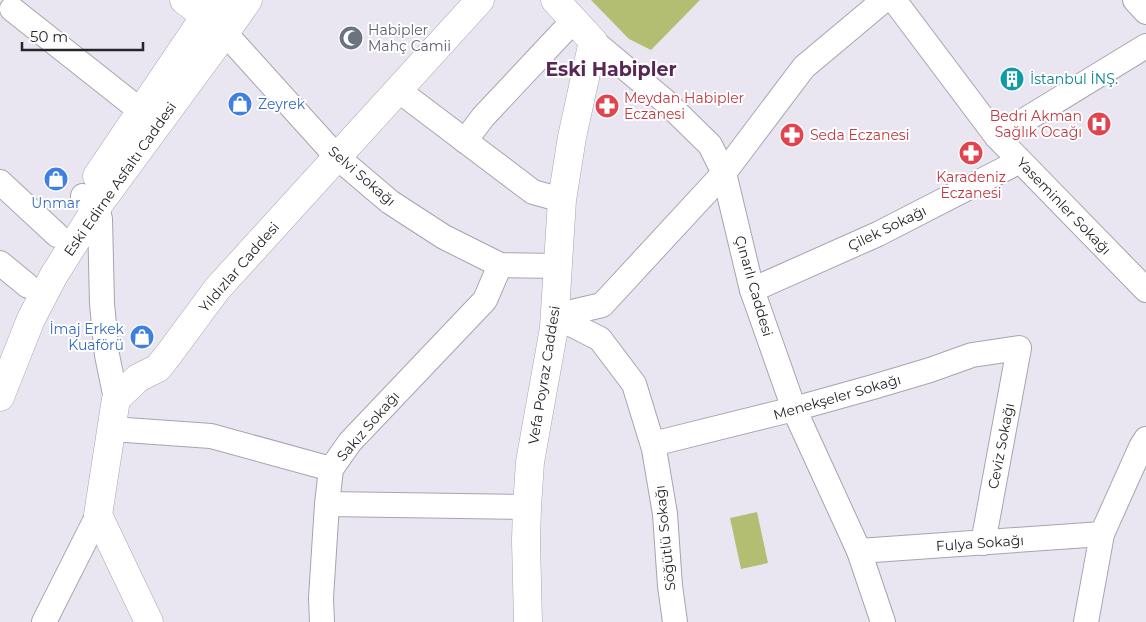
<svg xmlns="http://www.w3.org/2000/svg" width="1146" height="622" font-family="Montserrat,sans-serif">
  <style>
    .green { fill: #b4be73 }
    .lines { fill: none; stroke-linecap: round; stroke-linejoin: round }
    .minor-casing { stroke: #a6a4af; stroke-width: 26 }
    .major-casing { stroke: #a6a4af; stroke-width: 29 }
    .minor { stroke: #fff; stroke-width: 24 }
    .major { stroke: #fff; stroke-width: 28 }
    .labels { text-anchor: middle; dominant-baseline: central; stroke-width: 4; stroke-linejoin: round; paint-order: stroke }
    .worship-label { font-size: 14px; fill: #5b616d; stroke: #fff; text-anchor: start }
    .culture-label { font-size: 14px; fill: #0d838f; stroke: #fff; text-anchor: start }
    .health-label { font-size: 14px; fill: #be3a42; stroke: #fff; text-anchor: start }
    .shop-label { font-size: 14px; fill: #366cbe; stroke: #fff; text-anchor: start }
    .street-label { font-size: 14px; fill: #262529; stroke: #fff }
    .district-label { font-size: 19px; font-weight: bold; fill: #582757; stroke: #fff }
  </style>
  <rect width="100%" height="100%" fill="#e9e6f2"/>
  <g class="green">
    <path d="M591 0H700L651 50 629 39Z"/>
    <path d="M757 512 768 563 741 569 730 518Z"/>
  </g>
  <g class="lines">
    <defs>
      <g id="minor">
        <path d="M894 0 997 137 1146 290"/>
        <path d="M1135 0 1146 12"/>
        <path d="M12 9 141 111"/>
        <path d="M212 22 225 33 337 157 390 202 444 237 500 265 558 266"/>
        <path d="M593 41 666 102 710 145 724 173 752 290 794 409 859 551 883 622"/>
        <path d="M398 90 533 192 562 200"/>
        <path d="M997 137 1146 46"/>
        <path d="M465 141 483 117 574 20"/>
        <path d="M0 182 57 235"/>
        <path d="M83 196 97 207 100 219 102 304 107 355 116 399"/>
        <path d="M0 263 28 286"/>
        <path d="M752 290 878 234 1020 161"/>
        <path d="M555 316 602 305 724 173 804 67 884 0"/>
        <path d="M555 316 600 339 634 384 654 449 665 514 670 586 675 622"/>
        <path d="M112 429 211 436 331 469"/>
        <path d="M653 444 794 409 873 387 930 370 972 355 1019 348 983 543"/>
        <path d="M327 504 527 507"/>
        <path d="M859 551 1102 534"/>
        <path d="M44 622 98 515"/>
        <path d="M322 622 321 598 327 504 331 469 350 442 485 300 500 265"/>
        <path d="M1086 622 1102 534 1141 447 1146 439"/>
      </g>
      <g id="major">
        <path d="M184 0 205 16"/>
        <path d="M97 176 205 16 218 0"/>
        <path d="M0 397 31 319 54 275 97 207 225 33 248 0"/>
        <path d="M149 622 98 515 116 399 138 378 158 368 169 354 217 289 480 0"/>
        <path d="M528 622 526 541 527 507 530 462 554 328 562 200 572 137 593 41 555 0"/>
      </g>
    </defs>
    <use href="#minor" class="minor-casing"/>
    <use href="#major" class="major-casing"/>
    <use href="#minor" class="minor"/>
    <use href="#major" class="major"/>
  </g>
  <defs>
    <symbol id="mosque-disc" viewBox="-11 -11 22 22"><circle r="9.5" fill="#6b7280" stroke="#fff"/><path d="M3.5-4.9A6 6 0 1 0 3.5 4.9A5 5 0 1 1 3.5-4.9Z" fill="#fff"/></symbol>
    <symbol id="building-disc" viewBox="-11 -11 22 22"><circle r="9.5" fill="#0f9aa8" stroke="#fff"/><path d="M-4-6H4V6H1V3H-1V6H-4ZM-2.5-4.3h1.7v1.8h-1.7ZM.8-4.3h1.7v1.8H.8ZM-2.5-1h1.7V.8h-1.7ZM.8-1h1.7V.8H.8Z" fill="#fff"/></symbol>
    <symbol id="shop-disc" viewBox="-11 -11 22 22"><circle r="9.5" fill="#3f7fe0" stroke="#fff"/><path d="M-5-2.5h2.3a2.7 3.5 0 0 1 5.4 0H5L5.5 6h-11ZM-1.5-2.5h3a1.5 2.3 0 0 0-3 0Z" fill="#fff"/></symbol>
    <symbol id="pharmacy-disc" viewBox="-11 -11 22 22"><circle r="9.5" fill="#e0444e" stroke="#fff"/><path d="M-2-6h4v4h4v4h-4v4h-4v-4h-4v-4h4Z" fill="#fff"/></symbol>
    <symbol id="hospital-disc" viewBox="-11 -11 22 22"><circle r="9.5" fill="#e0444e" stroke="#fff"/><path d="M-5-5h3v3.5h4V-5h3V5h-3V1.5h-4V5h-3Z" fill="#fff"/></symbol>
  </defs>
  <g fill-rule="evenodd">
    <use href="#mosque-disc" x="337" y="24" width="28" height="28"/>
    <use href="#building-disc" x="998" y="65" width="28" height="28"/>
    <use href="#shop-disc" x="226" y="90" width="28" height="28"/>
    <use href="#pharmacy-disc" x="593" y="92" width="28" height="28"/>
    <use href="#hospital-disc" x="1085" y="110" width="28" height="28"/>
    <use href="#pharmacy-disc" x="778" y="121" width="28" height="28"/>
    <use href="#pharmacy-disc" x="957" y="139" width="28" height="28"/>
    <use href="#shop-disc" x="42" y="165" width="28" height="28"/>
    <use href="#shop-disc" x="128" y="323" width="28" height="28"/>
  </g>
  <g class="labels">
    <g class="worship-label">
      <text x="368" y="30">Habipler<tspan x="368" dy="16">Mahç Camii</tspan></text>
    </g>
    <g class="culture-label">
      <text x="1030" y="79">İstanbul İNŞ.</text>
    </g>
    <g class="health-label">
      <text x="624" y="98">Meydan Habipler<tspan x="624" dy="16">Eczanesi</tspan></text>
      <text x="1082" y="116" text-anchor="end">Bedri Akman<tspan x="1082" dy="16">Sağlık Ocağı</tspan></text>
      <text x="810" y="135">Seda Eczanesi</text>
      <text x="971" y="177" text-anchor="middle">Karadeniz<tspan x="971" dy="16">Eczanesi</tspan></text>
    </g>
    <g class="shop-label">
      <text x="258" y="104">Zeyrek</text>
      <text x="56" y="203" text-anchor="middle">Unmar</text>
      <text x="124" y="329" text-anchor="end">İmaj Erkek<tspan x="124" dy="16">Kuaförü</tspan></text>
    </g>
    <g class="street-label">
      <text transform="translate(362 176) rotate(41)">Selvi Sokağı</text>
      <text transform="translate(120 179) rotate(-55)">Eski Edirne Asfaltı Caddesi</text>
      <text transform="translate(1064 206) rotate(46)">Yaseminler Sokağı</text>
      <text transform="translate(887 228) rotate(-26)">Çilek Sokağı</text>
      <text transform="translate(239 267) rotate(-49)">Yıldızlar Caddesi</text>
      <text transform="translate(754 286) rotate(74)">Çınarlı Caddesi</text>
      <text transform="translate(544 375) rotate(-81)">Vefa Poyraz Caddesi</text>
      <text transform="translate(837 397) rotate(-16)">Menekşeler Sokağı</text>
      <text transform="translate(368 426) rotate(-49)">Sakız Sokağı</text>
      <text transform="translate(1001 446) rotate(-79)">Ceviz Sokağı</text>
      <text transform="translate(665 538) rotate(-96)">Söğütlü Sokağı</text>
      <text transform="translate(980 543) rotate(-4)">Fulya Sokağı</text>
    </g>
    <g class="district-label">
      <text x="611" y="69">Eski Habipler</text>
    </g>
  </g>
  <path d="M22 42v8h121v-8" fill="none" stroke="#262529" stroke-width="2.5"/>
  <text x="30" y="42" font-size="15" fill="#262529" stroke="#ffffff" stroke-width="4" paint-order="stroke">50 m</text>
</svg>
